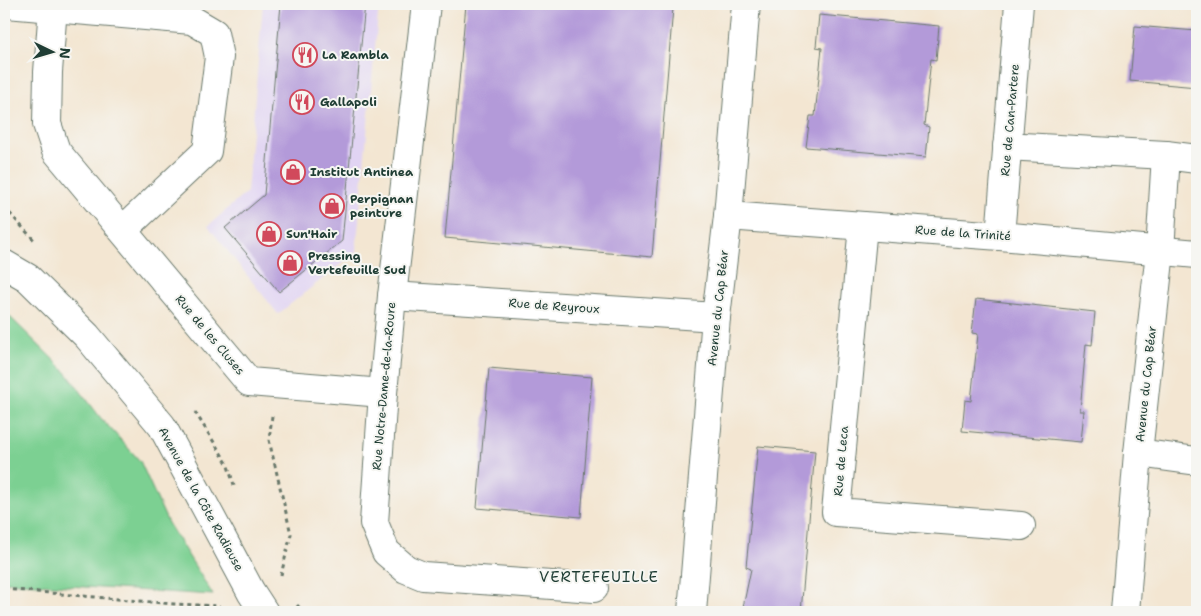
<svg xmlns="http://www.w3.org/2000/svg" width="1201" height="616" font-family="'Shantell Sans',sans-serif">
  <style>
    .built { fill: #e1d4f3 }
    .green { fill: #7cd092; stroke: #4e8663 }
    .building { fill: #b39ad9 }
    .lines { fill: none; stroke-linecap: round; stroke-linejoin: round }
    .street-casing { stroke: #69786b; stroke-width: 30 }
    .path { stroke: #69786b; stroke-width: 3; stroke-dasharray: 4 4; stroke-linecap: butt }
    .street { stroke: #fff; stroke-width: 28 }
    .labels { text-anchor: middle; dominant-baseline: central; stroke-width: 4; stroke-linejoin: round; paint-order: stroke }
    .poi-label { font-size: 12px; font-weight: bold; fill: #1f3d34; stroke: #f6f6f2; text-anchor: start }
    .street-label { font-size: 12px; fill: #1f3d34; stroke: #f6f6f2 }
    .quarter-label { font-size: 15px; letter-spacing: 1px; fill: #1f3d34; stroke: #f6f6f2 }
  </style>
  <rect width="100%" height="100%" fill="#f6f6f2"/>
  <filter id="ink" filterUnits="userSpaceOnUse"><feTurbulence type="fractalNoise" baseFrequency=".02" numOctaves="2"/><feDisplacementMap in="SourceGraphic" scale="10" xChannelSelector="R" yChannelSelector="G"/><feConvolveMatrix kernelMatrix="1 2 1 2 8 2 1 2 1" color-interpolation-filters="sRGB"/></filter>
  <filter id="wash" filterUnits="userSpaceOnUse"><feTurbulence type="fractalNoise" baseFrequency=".0096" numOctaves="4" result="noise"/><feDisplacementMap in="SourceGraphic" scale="20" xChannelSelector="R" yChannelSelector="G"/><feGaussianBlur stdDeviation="1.12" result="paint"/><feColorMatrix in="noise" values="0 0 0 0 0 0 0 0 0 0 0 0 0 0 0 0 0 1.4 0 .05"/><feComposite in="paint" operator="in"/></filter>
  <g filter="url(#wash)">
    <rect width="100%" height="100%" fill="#f3e6d2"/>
    <path class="built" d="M263 4H379L356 252 278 314 208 226 247 192Z"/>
    <path class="green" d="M4 311 66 372 100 417 140 461 168 523 213 595 4 582Z"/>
    <g id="blocks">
      <g class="building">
        <path d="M281 4H365L342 241 279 292 225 228 264 195Z"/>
        <path d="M466 4H622L673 8 652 257 445 238Z"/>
        <path d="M819 15 939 26 936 60 931 59 924 125 929 127 926 157 806 147 810 116H815L822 48 816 47Z"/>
        <path d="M1135 26 1197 31V87L1130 81Z"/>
        <path d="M976 299 1095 312 1092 345 1086 344 1080 411H1084L1081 442 962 431 965 400 971 401 978 334 972 333Z"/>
        <path d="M489 368 592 377 581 517 477 508Z"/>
        <path d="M758 446 815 451 801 612H742L751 569 746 567Z"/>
      </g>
    </g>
  </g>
  <g filter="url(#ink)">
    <use href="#blocks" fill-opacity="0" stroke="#69786b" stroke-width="1"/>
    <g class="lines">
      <defs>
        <g id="street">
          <path d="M7 4 192 20 214 33 219 57 207 151 123 230"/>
          <path d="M426 4 392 296 383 393 374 523 386 552 406 569 423 576 594 588"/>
          <path d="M53 7 48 72 47 124 56 151 249 382 383 393"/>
          <path d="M1007 146 1166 155 1197 159"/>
          <path d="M728 216 1000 236 1197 254"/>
          <path d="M863 226 836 512 1021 526"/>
          <path d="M1000 236 1019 4"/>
          <path d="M4 264 28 278 87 336 162 426 251 592 264 612"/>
          <path d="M392 296 716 317"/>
          <path d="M1138 453 1197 461"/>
          <path d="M692 612 716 317 728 216 746 4"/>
          <path d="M1125 612 1138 453 1160 251 1166 155"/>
        </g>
      </defs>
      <use href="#street" class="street-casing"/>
      <g class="path">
        <path d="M4 207 34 240"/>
        <path d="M195 412 227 463 235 488"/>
        <path d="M272 416 269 440 291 534 281 575"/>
        <path d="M4 589 174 604 220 606"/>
        <path d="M297 605 303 612"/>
      </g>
      <use href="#street" class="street"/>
    </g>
  </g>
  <defs>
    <symbol id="restaurant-ring" viewBox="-11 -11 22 22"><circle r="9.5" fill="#f6f6f2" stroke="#d1495b" stroke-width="1.5"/><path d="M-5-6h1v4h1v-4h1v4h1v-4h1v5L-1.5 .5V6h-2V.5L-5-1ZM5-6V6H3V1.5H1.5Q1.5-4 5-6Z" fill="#d1495b"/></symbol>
    <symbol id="shop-ring" viewBox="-11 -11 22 22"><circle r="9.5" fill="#f6f6f2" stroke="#d1495b" stroke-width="1.5"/><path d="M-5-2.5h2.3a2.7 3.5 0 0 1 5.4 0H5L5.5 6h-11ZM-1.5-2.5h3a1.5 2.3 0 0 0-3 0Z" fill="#d1495b"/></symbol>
  </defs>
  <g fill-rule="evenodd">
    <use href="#restaurant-ring" x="291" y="41" width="28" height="28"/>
    <use href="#restaurant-ring" x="288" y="88" width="28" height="28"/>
    <use href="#shop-ring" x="279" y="158" width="28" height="28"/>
    <use href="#shop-ring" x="318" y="192" width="28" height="28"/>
    <use href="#shop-ring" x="255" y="220" width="28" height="28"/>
    <use href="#shop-ring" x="276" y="249" width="28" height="28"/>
  </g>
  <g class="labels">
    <g class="poi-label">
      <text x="322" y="55">La Rambla</text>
      <text x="320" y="102">Gallapoli</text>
      <text x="310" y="172">Institut Antinea</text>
      <text x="350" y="199">Perpignan<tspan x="350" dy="14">peinture</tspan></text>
      <text x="286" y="234">Sun'Hair</text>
      <text x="308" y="256">Pressing<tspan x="308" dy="14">Vertefeuille Sud</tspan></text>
    </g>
    <g class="street-label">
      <text transform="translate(1010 120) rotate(-85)">Rue de Can-Partere</text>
      <text transform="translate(963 233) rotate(4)">Rue de la Trinité</text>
      <text transform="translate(554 306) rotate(4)">Rue de Reyroux</text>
      <text transform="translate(718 308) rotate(-84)">Avenue du Cap Béar</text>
      <text transform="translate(210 335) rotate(50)">Rue de les Cluses</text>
      <text transform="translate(1146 384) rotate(-84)">Avenue du Cap Béar</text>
      <text transform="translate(384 386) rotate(-85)">Rue Notre-Dame-de-la-Roure</text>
      <text transform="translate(841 461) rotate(-85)">Rue de Leca</text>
      <text transform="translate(201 499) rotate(61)">Avenue de la Côte Radieuse</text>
    </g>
    <g class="quarter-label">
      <text x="599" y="577">VERTEFEUILLE</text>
    </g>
  </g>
  <rect width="1201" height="616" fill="none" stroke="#f6f6f2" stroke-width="20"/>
  <g transform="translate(52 52) rotate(95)" stroke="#f6f6f2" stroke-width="4" paint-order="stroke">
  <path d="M0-4L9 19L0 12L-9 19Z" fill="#1f3d34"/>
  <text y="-8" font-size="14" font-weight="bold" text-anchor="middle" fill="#1f3d34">N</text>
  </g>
</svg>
